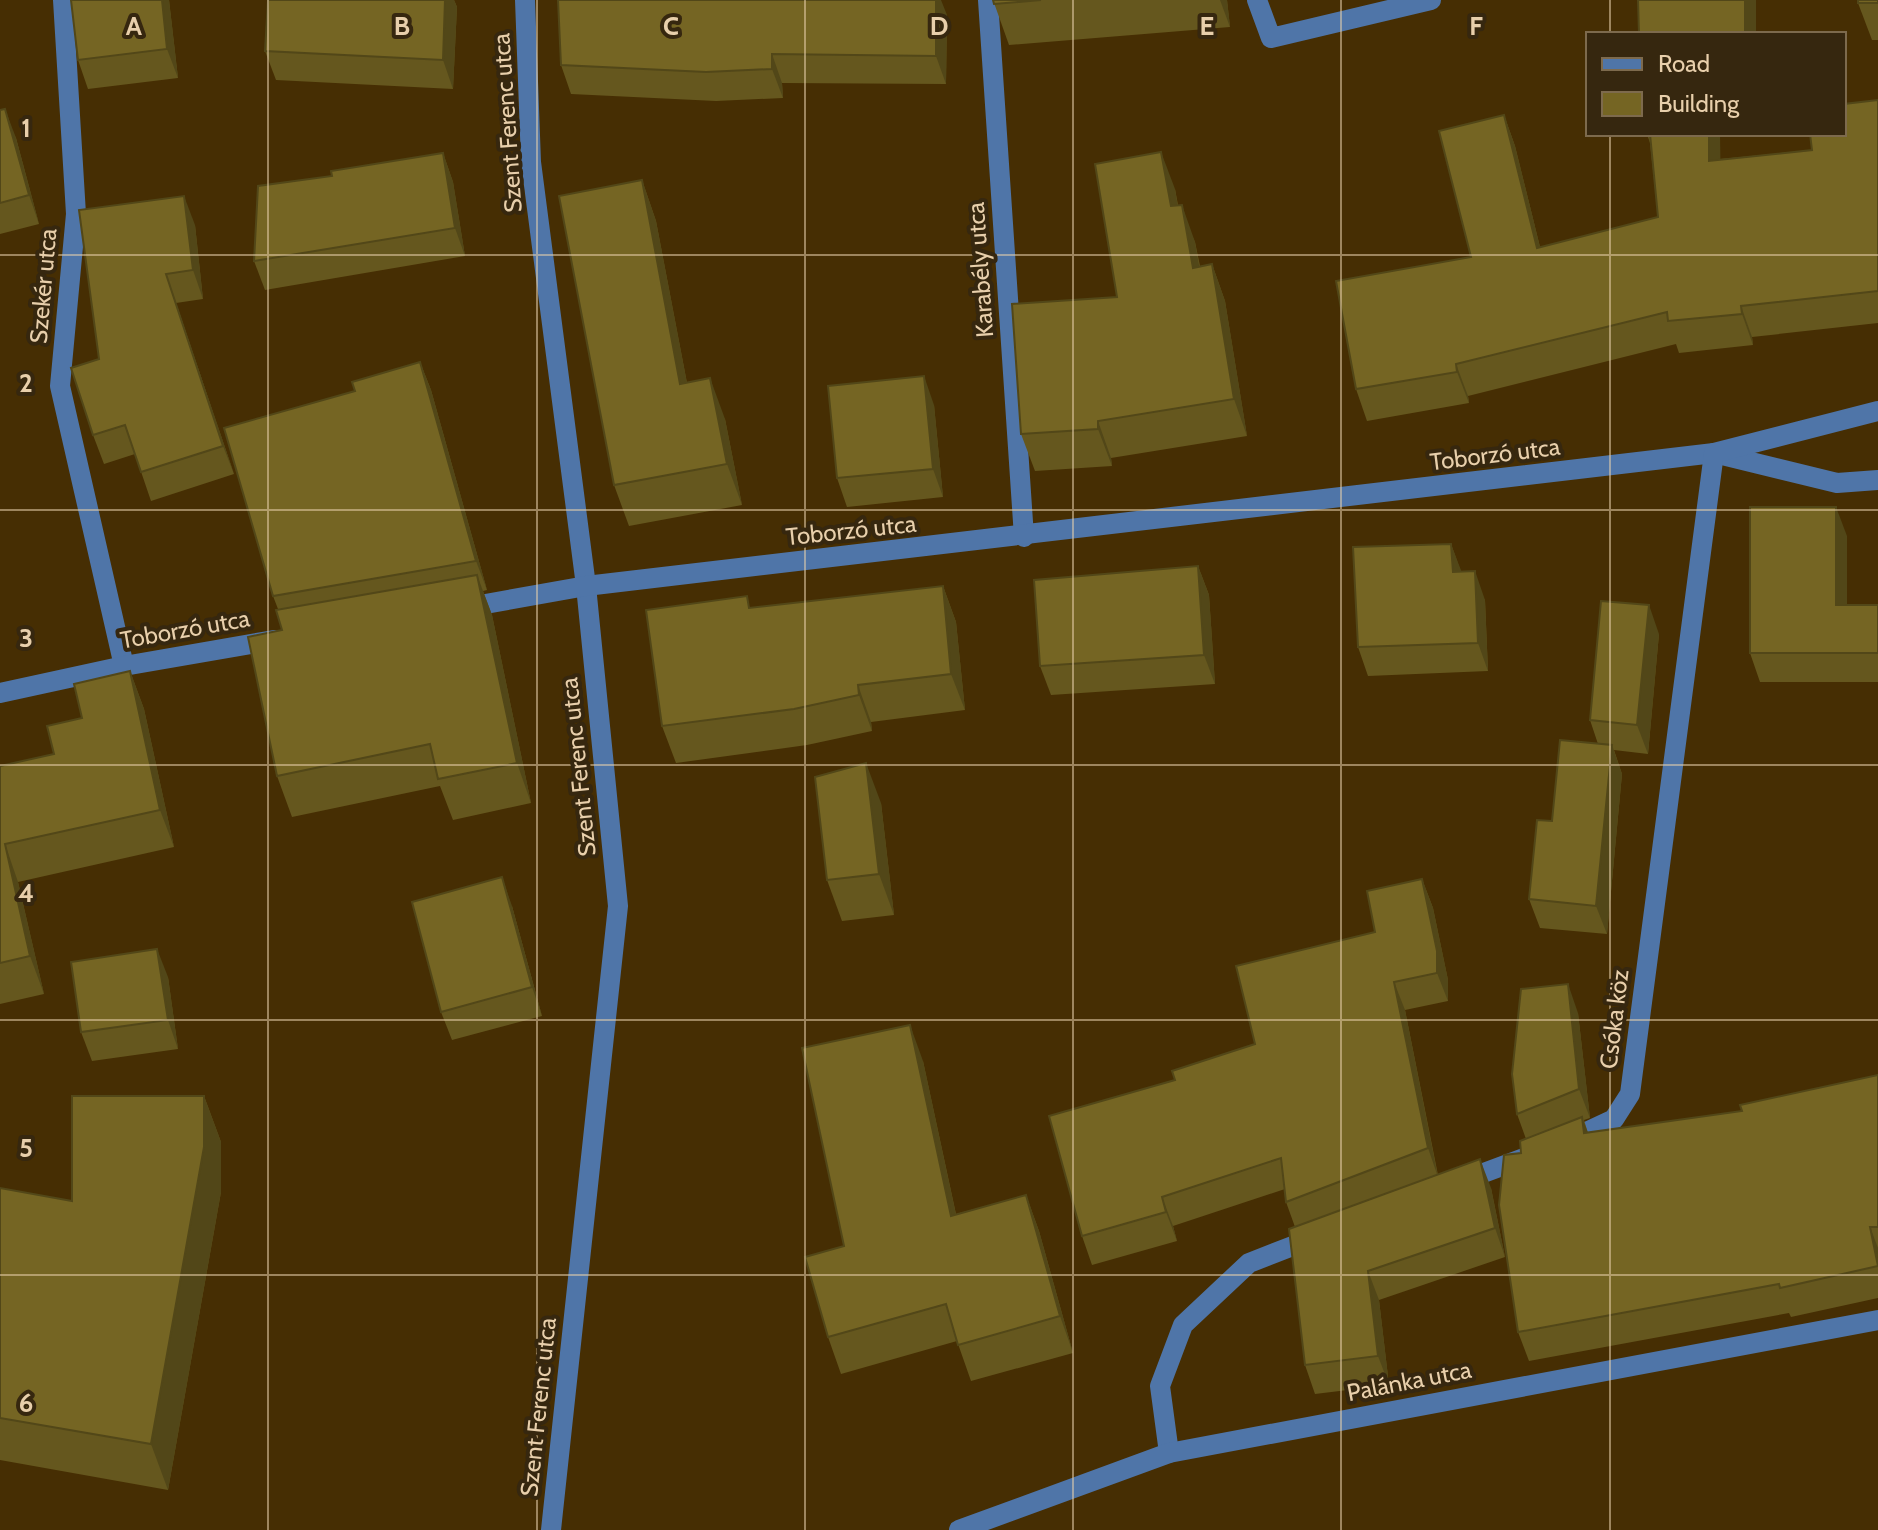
<svg xmlns="http://www.w3.org/2000/svg" width="1878" height="1530" font-family="Cabin,sans-serif">
  <style>
    .lines { fill: none; stroke-linecap: round; stroke-linejoin: round }
    .minor { stroke: #4f75a8; stroke-width: 20 }
    .wall { fill: #65571e }
    .shaded-wall { fill: #524718 }
    .building { fill: #756523; stroke: #524718; stroke-width: 2 }
    .grid { fill: none; stroke: #e8cfab; stroke-width: 2; stroke-opacity: 0.55 }
    .labels { text-anchor: middle; dominant-baseline: central; stroke-width: 8; stroke-linejoin: round; paint-order: stroke }
    .street-label { font-size: 24px; fill: #e8cfab; stroke: #36270f }
    .grid-label { font-size: 26px; text-anchor: middle; font-weight: bold; fill: #e8cfab; stroke: #36270f; stroke-width: 8; stroke-linejoin: round; paint-order: stroke }
  </style>
  <rect width="100%" height="100%" fill="#462e03"/>
  <g class="lines">
    <g class="minor">
      <path d="M63 0 76 214 60 386 124 666"/>
      <path d="M525 0 531 162 586 586 618 906 551 1530"/>
      <path d="M988 0 1024 537"/>
      <path d="M1257 0 1271 38 1431 0"/>
      <path d="M463 608 586 586 1714 453 1837 483 1878 480"/>
      <path d="M0 693 124 666 274 640"/>
      <path d="M1567 1141 1614 1119 1630 1094 1714 453 1878 411"/>
      <path d="M1462 1181 1529 1156"/>
      <path d="M1169 1453 1160 1386 1183 1325 1249 1263 1316 1237"/>
      <path d="M959 1530 1169 1453 1878 1320"/>
    </g>
  </g>
  <g class="wall">
    <path d="M169 0 178 78 88 89 78 60Z"/>
    <path d="M268 0H454L457 7 453 89 276 80 265 51Z"/>
    <path d="M993 0H1227L1230 27 1009 45Z"/>
    <path d="M1878 0V40H1872L1858 3Z"/>
    <path d="M947 15 946 84 782 83 783 98 716 101 571 94 561 65Z"/>
    <path d="M1878 100V323L1752 337 1753 345 1679 353 1676 344 1468 396 1469 403 1367 421 1356 389 1471 257 1504 115 1515 146 1540 247 1658 217 1650 143 1647 134H1720V159L1812 150Z"/>
    <path d="M0 110 16 138 39 224 0 234Z"/>
    <path d="M443 153 453 182 465 256 265 290 254 261 332 176Z"/>
    <path d="M642 180 656 221 687 383 725 419 742 505 629 526 614 485Z"/>
    <path d="M1175 189 1178 205 1195 242 1200 266 1212 264 1225 301 1247 436 1111 458 1112 466 1035 471 1021 434 1117 297Z"/>
    <path d="M195 225 203 299 176 303 234 474 151 501 135 454 104 464 93 435 99 359Z"/>
    <path d="M420 362 431 390 487 590 483 591 492 615 531 803 453 820 440 786 292 817 277 776 282 630 278 609 273 596 355 391Z"/>
    <path d="M934 405 943 497 847 507 837 478Z"/>
    <path d="M1847 536V605H1878V682H1760L1750 653Z"/>
    <path d="M1451 544 1461 572 1485 600 1488 671 1368 676 1358 647Z"/>
    <path d="M1198 566 1209 595 1215 684 1051 695 1040 666Z"/>
    <path d="M943 586 956 622 965 710 871 722 872 731 807 745 676 763 662 726 751 608Z"/>
    <path d="M1659 634 1648 754 1614 750 1622 774 1607 934 1540 928 1529 899 1598 744 1590 720Z"/>
    <path d="M130 671 144 709 174 847 18 882 44 994 0 1004V766L54 754 82 718Z"/>
    <path d="M881 803 894 915 842 921 827 880Z"/>
    <path d="M1422 879 1433 908 1448 980V1001L1405 1010 1438 1175 1491 1188 1505 1257 1379 1300 1389 1385 1315 1394 1305 1365 1295 1227 1286 1202 1285 1189 1173 1226 1177 1241 1092 1265 1082 1236 1175 1080 1255 1044 1375 932Z"/>
    <path d="M512 906 542 1016 452 1040 441 1012Z"/>
    <path d="M168 977 178 1049 92 1061 81 1032Z"/>
    <path d="M1578 1013 1590 1118 1584 1120 1588 1133 1742 1111 1878 1075V1298L1791 1317 1789 1313 1529 1361 1518 1332 1521 1153 1526 1139 1517 1114Z"/>
    <path d="M923 1061 956 1214 1026 1195 1039 1231 1073 1353 971 1381 957 1341 841 1374 828 1337 844 1246Z"/>
    <path d="M204 1096 221 1142V1192L168 1490 0 1460V1188L72 1201Z"/>
  </g>
  <g class="shaded-wall">
    <path d="M162 0H169L178 78 167 49Z"/>
    <path d="M445 0H454L457 7 453 89 443 60Z"/>
    <path d="M936 0H941L947 15 946 84 936 56Z"/>
    <path d="M1220 0H1227L1230 27Z"/>
    <rect x="1745" y="0" width="11" height="34"/>
    <path d="M772 54 782 83 783 98 772 69Z"/>
    <path d="M5 109 16 138 39 224 29 195Z"/>
    <path d="M1504 115 1515 146 1548 279 1537 248Z"/>
    <path d="M1709 134H1720L1721 192 1709 161Z"/>
    <path d="M1161 152 1175 189 1184 243 1171 206Z"/>
    <path d="M443 153 453 182 465 256 455 228Z"/>
    <path d="M642 180 656 221 695 425 680 384Z"/>
    <path d="M184 196 195 225 203 299 193 270Z"/>
    <path d="M1182 205 1195 242 1206 305 1193 268Z"/>
    <path d="M1212 264 1225 301 1247 436 1234 399Z"/>
    <path d="M166 274 176 303 234 474 223 446Z"/>
    <path d="M1741 306 1752 337 1753 345 1742 314Z"/>
    <path d="M420 362 431 390 487 590 476 561Z"/>
    <path d="M1456 364 1468 396 1469 403 1457 372Z"/>
    <path d="M924 376 934 405 943 497 933 469Z"/>
    <path d="M710 378 725 419 742 505 727 464Z"/>
    <path d="M1098 421 1111 458 1112 466 1098 429Z"/>
    <path d="M1836 507 1847 536V634L1836 605Z"/>
    <path d="M1451 544 1462 573 1453 572Z"/>
    <path d="M1198 566 1209 595 1215 684 1204 655Z"/>
    <path d="M1475 571 1485 600 1488 671 1478 643Z"/>
    <path d="M477 575 492 615 531 803 517 763Z"/>
    <path d="M943 586 956 622 965 710 951 674Z"/>
    <path d="M1649 605 1659 634 1648 754 1637 725Z"/>
    <path d="M130 671 144 709 174 847 160 810Z"/>
    <path d="M858 685 871 722 872 731 859 695Z"/>
    <path d="M1612 745 1622 774 1607 934 1596 906Z"/>
    <path d="M866 763 881 803 894 915 879 874Z"/>
    <path d="M5 844 18 882 44 994 30 956Z"/>
    <path d="M502 877 512 906 542 1016 532 987Z"/>
    <path d="M1422 879 1433 908 1448 980V1001L1437 973Z"/>
    <path d="M157 949 168 977 178 1049 168 1020Z"/>
    <path d="M1394 982 1405 1010 1438 1177 1428 1148Z"/>
    <path d="M1568 984 1578 1013 1590 1118 1579 1089Z"/>
    <path d="M910 1025 923 1061 964 1252 951 1216Z"/>
    <path d="M204 1096 221 1142V1192L168 1490 151 1444Z"/>
    <path d="M1582 1117 1593 1146 1584 1133Z"/>
    <path d="M1480 1159 1491 1188 1505 1257 1495 1228Z"/>
    <path d="M1026 1195 1039 1231 1073 1353 1060 1316Z"/>
    <path d="M1162 1197 1173 1226 1177 1241 1166 1212Z"/>
    <path d="M1870 1227 1878 1248V1262Z"/>
    <path d="M1368 1271 1379 1300 1389 1385 1378 1356Z"/>
  </g>
  <g class="building">
    <path d="M71 0H162L167 49 78 60Z"/>
    <path d="M268 0H445L443 60 265 51Z"/>
    <path d="M558 0H936V56L772 54V69L706 72 561 65Z"/>
    <path d="M993 0H1041L994 4Z"/>
    <path d="M1638 0H1745V34H1639Z"/>
    <rect x="1858" y="0" width="20" height="3"/>
    <path d="M1878 100V291L1741 306 1742 314 1668 321 1667 312 1456 364 1457 372 1356 389 1336 281 1471 257 1439 131 1504 115 1537 248 1658 217 1650 134H1709V161L1812 150 1810 134H1844V104Z"/>
    <path d="M5 109 29 195 0 203V110Z"/>
    <path d="M1161 152 1171 206 1182 205 1193 268 1212 264 1234 399 1098 421V429L1021 434 1012 304 1117 297 1095 164Z"/>
    <path d="M443 153 455 228 254 261 258 186 332 176 331 171Z"/>
    <path d="M642 180 680 384 710 378 727 464 614 485 559 196Z"/>
    <path d="M184 196 193 270 166 274 223 446 141 472 125 425 93 435 71 368 99 359 79 210Z"/>
    <path d="M420 362 476 561 273 596 224 428 355 391 352 382Z"/>
    <path d="M924 376 933 469 837 478 828 386Z"/>
    <path d="M1750 507H1836V605H1878V653H1750Z"/>
    <path d="M1451 544 1453 572 1475 571 1478 643 1358 647 1353 547Z"/>
    <path d="M1198 566 1204 655 1040 666 1034 580Z"/>
    <path d="M477 575 517 763 438 779 430 744 277 776 248 637 282 630 276 610Z"/>
    <path d="M943 586 951 674 858 685 859 695 794 709 662 726 646 610 747 596 749 608Z"/>
    <path d="M1601 601 1649 605 1637 725 1590 720Z"/>
    <path d="M130 671 160 810 5 844 30 956 0 963V766L54 754 47 726 82 718 74 684Z"/>
    <path d="M1560 740 1612 745 1596 906 1529 899 1537 820 1552 821Z"/>
    <path d="M866 763 879 874 827 880 815 777Z"/>
    <path d="M502 877 532 987 441 1012 412 902Z"/>
    <path d="M1422 879 1437 951V973L1394 982 1428 1148 1286 1202 1281 1158 1162 1197 1166 1212 1082 1236 1049 1116 1175 1080 1172 1071 1255 1044 1236 966 1375 932 1367 891Z"/>
    <path d="M157 949 168 1020 81 1032 71 962Z"/>
    <path d="M1568 984 1579 1089 1517 1114 1512 1074 1521 989Z"/>
    <path d="M910 1025 951 1216 1026 1195 1060 1316 958 1345 946 1304 828 1337 805 1257 844 1246 802 1048Z"/>
    <path d="M1878 1075V1227H1870L1878 1266 1780 1288 1779 1284 1518 1332 1499 1205 1504 1155 1521 1153 1520 1141 1582 1117 1584 1133 1742 1111 1740 1105Z"/>
    <path d="M72 1096H204V1147L151 1444 0 1418V1188L72 1201Z"/>
    <path d="M1480 1159 1495 1228 1368 1271 1378 1356 1305 1365 1289 1229Z"/>
  </g>
  <path class="grid" d="M268 0V1530M537 0V1530M805 0V1530M1073 0V1530M1341 0V1530M1610 0V34M1610 134V1530M0 255H1878M0 510H1878M0 765H1878M0 1020H1878M0 1275H1878"/>
  <g class="labels">
    <g class="street-label">
      <text transform="translate(507 123) rotate(-94)">Szent Ferenc utca</text>
      <text transform="translate(980 270) rotate(-94)">Karabély utca</text>
      <text transform="translate(43 286) rotate(-85)">Szekér utca</text>
      <text transform="translate(1495 454) rotate(-7)">Toborzó utca</text>
      <text transform="translate(851 530) rotate(-6)">Toborzó utca</text>
      <text transform="translate(185 629) rotate(-10)">Toborzó utca</text>
      <text transform="translate(578 767) rotate(-96)">Szent Ferenc utca</text>
      <text transform="translate(1614 1019) rotate(-83)">Csóka köz</text>
      <text transform="translate(1409 1381) rotate(-11)">Palánka utca</text>
      <text transform="translate(538 1407) rotate(-84)">Szent Ferenc utca</text>
    </g>
  </g>
  <g class="grid-label">
    <text x="134" y="35">A</text>
    <text x="402" y="35">B</text>
    <text x="671" y="35">C</text>
    <text x="939" y="35">D</text>
    <text x="1207" y="35">E</text>
    <text x="1476" y="35">F</text>
    <text x="26" y="137">1</text>
    <text x="26" y="392">2</text>
    <text x="26" y="647">3</text>
    <text x="26" y="902">4</text>
    <text x="26" y="1157">5</text>
    <text x="26" y="1412">6</text>
  </g>
  <rect x="1586" y="32" width="260" height="104" fill="#36270f" stroke="#7d6a4d" stroke-width="2"/>
  <rect x="1602" y="58" width="40" height="12" fill="#4f75a8" stroke="#7d6a4d" stroke-width="2"/>
  <text x="1658" y="72" font-size="24" fill="#e8cfab">Road</text>
  <rect x="1602" y="92" width="40" height="24" fill="#756523" stroke="#7d6a4d" stroke-width="2"/>
  <text x="1658" y="112" font-size="24" fill="#e8cfab">Building</text>
</svg>
